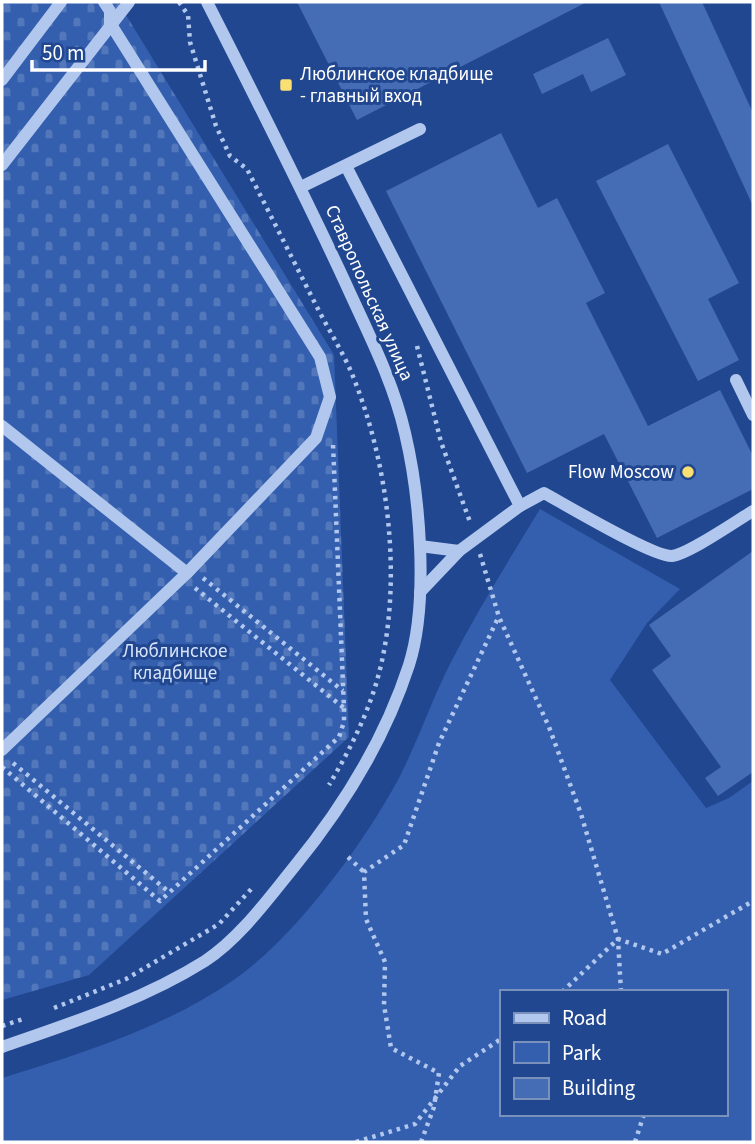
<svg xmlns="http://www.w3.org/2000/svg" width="755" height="1144" font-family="'Source Sans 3',sans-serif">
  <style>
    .green { fill: #345fae; fill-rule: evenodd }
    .cemetery { fill: url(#cemetery-stones) }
    .building { fill: #456db6 }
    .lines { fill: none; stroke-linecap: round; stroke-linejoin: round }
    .path { stroke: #b1c7ed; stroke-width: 4.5; stroke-dasharray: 3.5 5; stroke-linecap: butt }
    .minor { stroke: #b1c7ed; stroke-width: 12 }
    .poi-dot { fill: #fadf73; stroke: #214790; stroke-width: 2.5 }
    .labels { text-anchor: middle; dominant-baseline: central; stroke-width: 6; stroke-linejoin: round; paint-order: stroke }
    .poi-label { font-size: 19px; fill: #fff; stroke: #214790; text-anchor: start }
    .street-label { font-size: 19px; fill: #fff; stroke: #214790 }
    .park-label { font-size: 19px; fill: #d7e3f9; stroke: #214790 }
  </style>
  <defs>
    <pattern id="cemetery-stones" width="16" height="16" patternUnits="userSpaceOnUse" patternTransform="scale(1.75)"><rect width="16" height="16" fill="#345fae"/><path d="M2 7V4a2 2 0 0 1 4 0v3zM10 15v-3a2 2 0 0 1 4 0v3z" fill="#5277ba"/></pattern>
  </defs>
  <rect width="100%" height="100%" fill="#214790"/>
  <path class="green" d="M540 509 680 589 647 623 610 680 706 808 729 798 753 781V1142H2V1078C80 1054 167 1027 235 979 296 936 362 846 398 780 417 743 431 702 450 664 477 611 509 560 540 509ZM501 992H725V1114H501Z"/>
  <path class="cemetery" d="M2 2H118L334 355 349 737 89 975 2 1000Z"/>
  <g class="building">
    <path d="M297 2H587L357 120Z"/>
    <path d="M659 2H702L753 113V206Z"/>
    <path d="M608 38 626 75 591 92 583 74 542 94 533 74Z"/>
    <path d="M501 133 538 208 557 198 605 293 586 303 648 426 720 390 753 456V489L657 538 604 434 527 473 386 191Z"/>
    <path d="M668 144 739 283 708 299 739 360 698 381 596 181Z"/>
    <path d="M753 551V772L718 796 705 778 721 767 652 670 671 656 649 625Z"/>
  </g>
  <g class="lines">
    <g class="path">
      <path d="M179 2 188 15 190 42 216 126 230 156 247 169C271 216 295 264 319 311 329 330 340 348 349 367 389 459 405 587 376 684 365 720 348 753 329 785"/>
      <path d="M417 346 441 442 470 522"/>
      <path d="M480 554 499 617 549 727 581 814 618 939 621 992"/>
      <path d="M203 578 343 691"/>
      <path d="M195 588 344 708"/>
      <path d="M13 763 169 892"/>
      <path d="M2 767 160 901 339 737 344 722V708L333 444"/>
      <path d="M348 857 364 872"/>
      <path d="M562 992 618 939 662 954 753 901"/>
      <path d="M54 1008 126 979 219 924 253 887"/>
      <path d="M2 1026 23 1019"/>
      <path d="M356 1142 415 1124 460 1066 501 1039"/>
      <path d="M421 1142 434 1107 439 1073 391 1048 384 1005 385 962 366 919 364 872 404 845 439 743 498 618"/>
      <path d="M635 1142 644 1114"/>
    </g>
    <g class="minor">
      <path d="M2 80 61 2"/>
      <path d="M2 165 129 2"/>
      <path d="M346 166 520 506 459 551 420 592"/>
      <path d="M301 187 420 129"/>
      <path d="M736 380 753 415"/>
      <path d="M2 426 187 573"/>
      <path d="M520 506 544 493C566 505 653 557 672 556 689 554 736 521 753 511"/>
      <path d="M420 546 459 551"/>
      <path d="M2 750 187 573 316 438 330 397 320 357 110 23V11L104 2"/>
      <path d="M2 1047C71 1023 143 1000 205 961 240 938 268 899 294 867 343 807 385 739 409 665 429 602 420 496 405 433 393 380 367 331 345 282 301 187 254 95 207 2"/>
    </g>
  </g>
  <g class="poi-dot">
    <rect x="279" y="78" width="14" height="14" rx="3.5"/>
    <circle cx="688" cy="472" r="7"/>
  </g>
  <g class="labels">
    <g class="poi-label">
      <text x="300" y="74">Люблинское кладбище<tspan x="300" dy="22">- главный вход</tspan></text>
      <text x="674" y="472" text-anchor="end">Flow Moscow</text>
    </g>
    <g class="street-label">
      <text transform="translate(369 293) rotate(66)">Ставропольская улица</text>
    </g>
    <g class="park-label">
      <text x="175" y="651">Люблинское<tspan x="175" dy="22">кладбище</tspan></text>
    </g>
  </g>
  <rect width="755" height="1144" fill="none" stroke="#ffffff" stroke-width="7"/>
  <rect x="500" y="990" width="228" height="126" fill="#214790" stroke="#7a91bc" stroke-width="2"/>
  <rect x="514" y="1013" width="35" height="10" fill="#b1c7ed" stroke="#7a91bc" stroke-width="2"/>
  <text x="562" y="1025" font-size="21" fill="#ffffff">Road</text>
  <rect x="514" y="1042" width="35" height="21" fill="#345fae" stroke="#7a91bc" stroke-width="2"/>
  <text x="562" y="1060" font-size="21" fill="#ffffff">Park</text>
  <rect x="514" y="1078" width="35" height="21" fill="#456db6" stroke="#7a91bc" stroke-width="2"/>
  <text x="562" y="1095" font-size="21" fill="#ffffff">Building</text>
  <path d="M32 60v10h173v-10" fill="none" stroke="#ffffff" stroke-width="3.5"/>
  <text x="42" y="60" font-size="21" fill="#ffffff" stroke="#214790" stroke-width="5" paint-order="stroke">50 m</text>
</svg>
